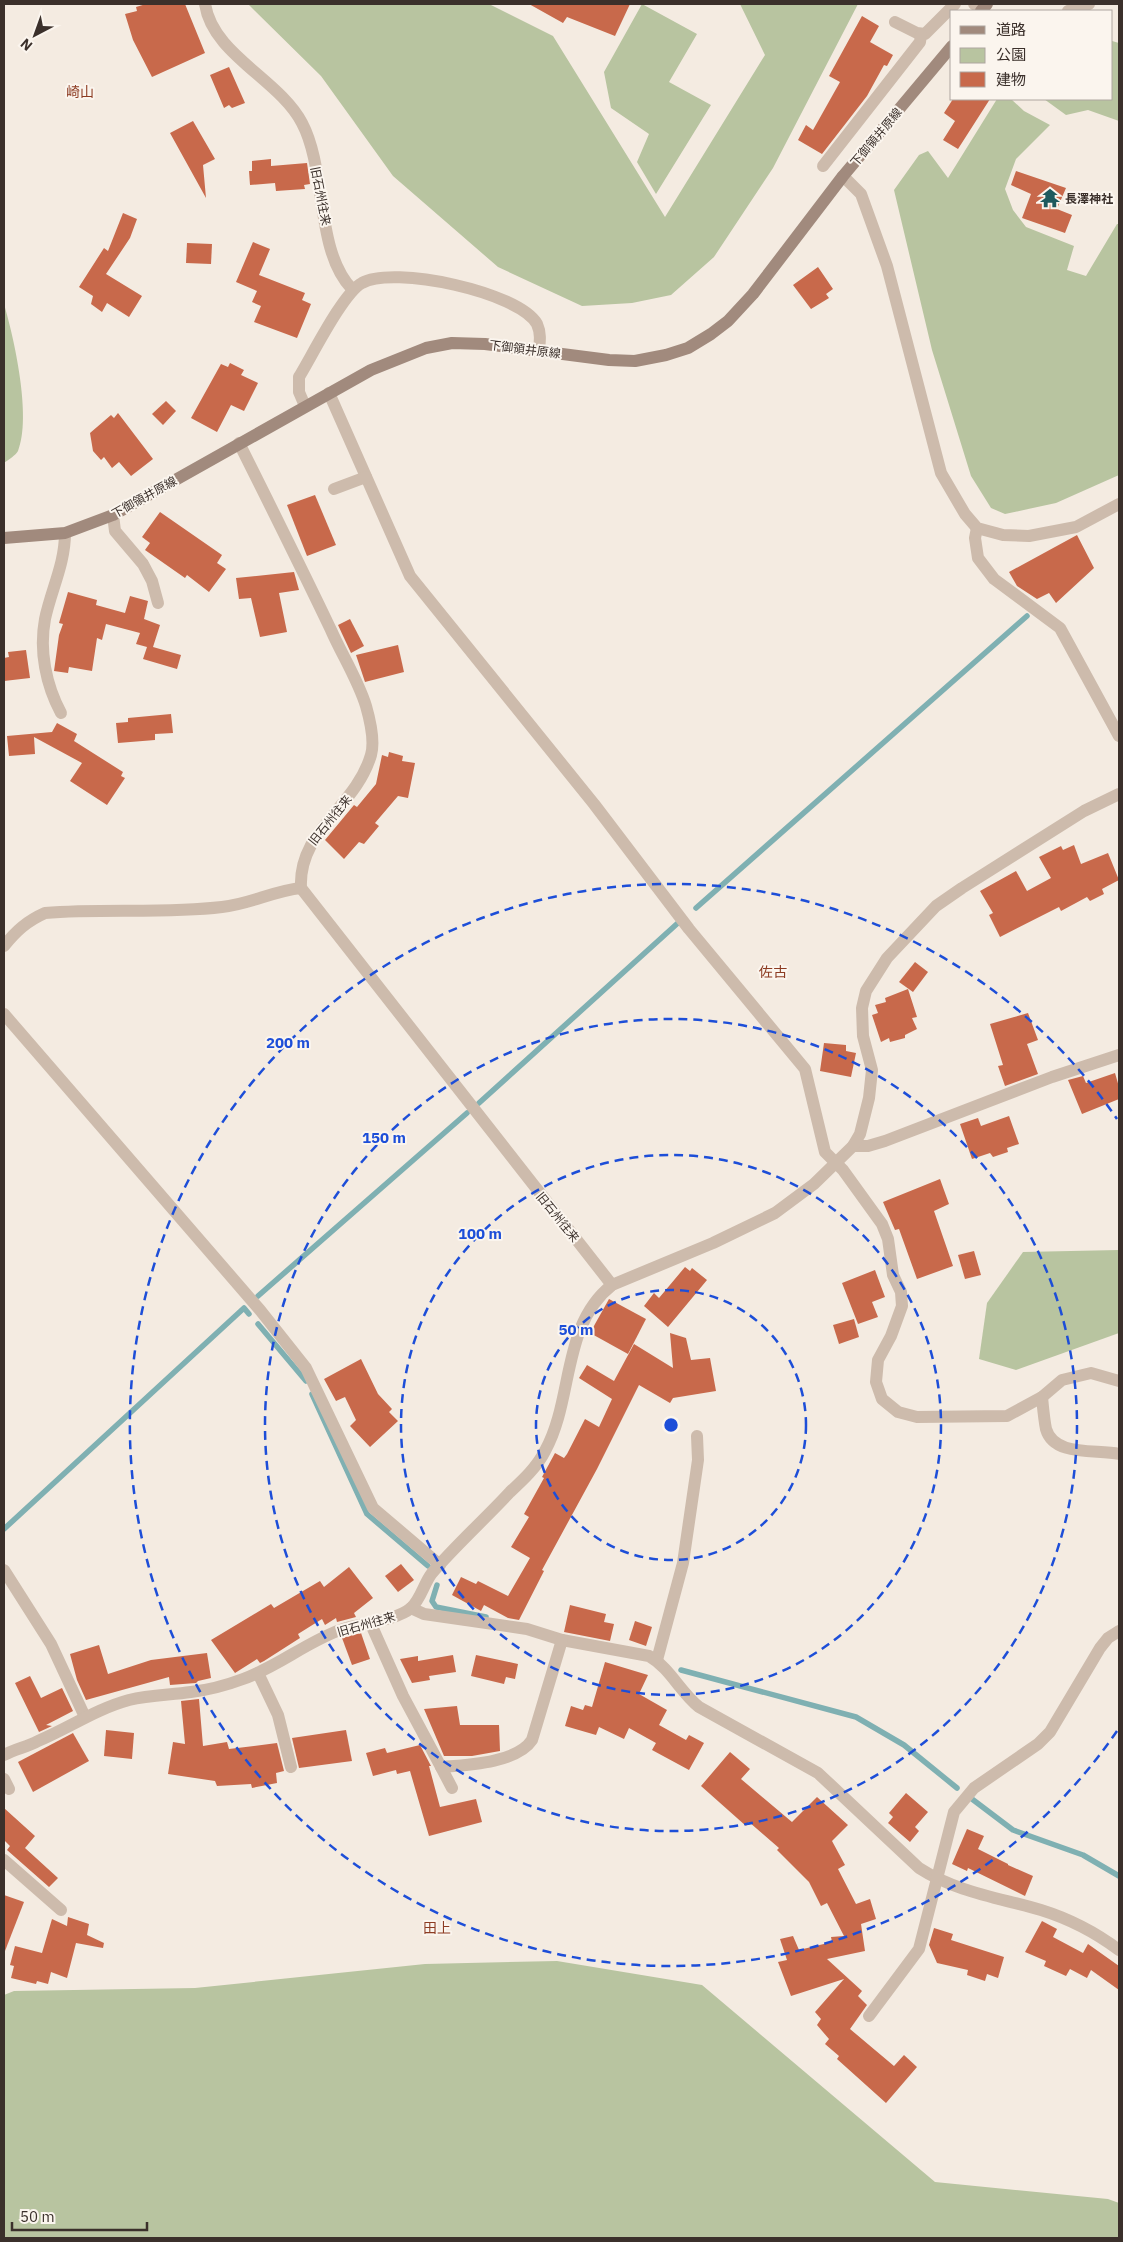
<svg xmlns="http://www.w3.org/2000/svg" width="1123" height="2242" font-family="'IBM Plex Sans','Noto Sans JP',sans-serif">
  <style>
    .green { fill: #b8c4a0 }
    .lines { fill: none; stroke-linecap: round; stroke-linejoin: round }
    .stream { stroke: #7fb0b2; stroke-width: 5.5 }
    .building { fill: #c8694b }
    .minor { stroke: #cdbbac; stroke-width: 12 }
    .secondary { stroke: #a18a7d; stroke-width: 12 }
    .ring { fill: none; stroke: #1d4ed8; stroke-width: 2.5; stroke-dasharray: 9 6 }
    .labels { text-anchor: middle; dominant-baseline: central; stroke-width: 4; stroke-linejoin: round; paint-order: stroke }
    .street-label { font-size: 12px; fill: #3b302b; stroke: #fbf5ee }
    .poi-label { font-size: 12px; font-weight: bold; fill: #3b302b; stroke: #fbf5ee; text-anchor: start }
    .neighbourhood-label { font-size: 14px; fill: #8c3b22; stroke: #fbf5ee }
    .centre { fill: #1d4ed8; stroke: #fbf5ee; stroke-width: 2.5 }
    .ring-label { font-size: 15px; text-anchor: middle; font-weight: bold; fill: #1d4ed8; stroke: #fbf5ee; stroke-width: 4; stroke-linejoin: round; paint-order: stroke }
  </style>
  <rect width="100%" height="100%" fill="#f4ebe1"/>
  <g class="green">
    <path d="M248 4H489L553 36 665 217 765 55 740 4H858L773 168 714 257 671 295 632 303 582 306 498 267 393 176 321 76Z"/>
    <path d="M642 4 697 34 669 82 711 105 656 194 637 162 649 134 611 108 604 72Z"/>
    <path d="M1112 41 1119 43V121L1088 110 1066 115 1044 99H1112Z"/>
    <path d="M997 99H1011L1024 111 1050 125 1016 159 1005 189 1013 210 1026 227 1074 246 1067 270 1086 276 1117 224H1119V475L1056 503 1005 514 991 508 971 476 932 350 894 190 919 155 928 151 948 178Z"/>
    <path d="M4 304C14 338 32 417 18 451 16 455 8 460 4 463Z"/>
    <path d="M1119 1250V1333L1016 1370 979 1359 987 1303 1023 1252Z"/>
    <path d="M557 1961 702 1985 935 2182 1108 2199 1119 2203V2238H4V1995L14 1991 195 1988 425 1964Z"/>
  </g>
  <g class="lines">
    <g class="stream">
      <path d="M696 908 1027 616"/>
      <path d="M479 1103 679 922"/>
      <path d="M258 1296 467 1113"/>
      <path d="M258 1324 306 1381"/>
      <path d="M312 1394 367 1514 428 1566"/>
      <path d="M4 1529 244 1308 249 1314"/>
      <path d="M437 1585 432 1601 436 1607 486 1617"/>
      <path d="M681 1670 856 1717 904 1745 957 1788"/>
      <path d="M972 1799 1013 1830 1083 1855 1119 1876"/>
    </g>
  </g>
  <g class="building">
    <path d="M146 4H185L205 53 152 77 133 40 125 14 137 11 136 7Z"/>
    <path d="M529 4H630L615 36 567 17 563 23Z"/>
    <path d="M862 16 879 26 870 42 893 55 887 66 884 65 867 96 822 154 798 140 806 125 813 130 840 82 829 76Z"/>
    <path d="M229 67 245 103 232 108 229 105 224 108 210 75Z"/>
    <path d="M953 99H990L958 149 943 140 955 121 944 113Z"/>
    <path d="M193 121 215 159 203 165 206 198 170 133Z"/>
    <path d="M271 159V166L307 163 310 184 304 185 305 189 276 191 275 183 250 185 249 171H252V161Z"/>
    <path d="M1016 171 1066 188 1057 209 1072 215 1065 233 1022 218 1031 194 1011 185Z"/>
    <path d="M123 213 137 219 130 238 106 274 142 296 129 317 107 303 102 312 91 304 93 296 79 287 104 248 108 251Z"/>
    <path d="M253 242 270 249 259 275 305 293 302 300 311 304 297 338 254 322 261 306 252 302 257 291 236 282Z"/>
    <path d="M187 243 212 244 211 264 186 263Z"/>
    <path d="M818 267 833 289 826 294 829 298 811 309 793 285Z"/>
    <path d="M230 363 244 370 241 375 258 383 244 411 231 405 217 432 191 418 221 364 228 367Z"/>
    <path d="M166 401 176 411 163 425 152 414Z"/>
    <path d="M118 413 153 459 131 476 119 462 112 468 104 457 101 460 93 451 90 433 111 415 114 418Z"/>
    <path d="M315 495 336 545 307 556 287 505Z"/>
    <path d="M160 512 222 555 217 563 226 569 209 592 187 575 185 578 145 550 150 543 142 537Z"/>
    <path d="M1077 535 1094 568 1056 603 1049 593 1037 599 1017 586 1009 572Z"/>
    <path d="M294 572 299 590 279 593 287 632 260 637 251 598 239 599 236 578Z"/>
    <path d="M68 592 97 600 96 605 125 613 130 596 148 601 144 619 160 625 153 647 181 655 177 669 143 659 147 647 136 644 140 633 106 624 102 640 97 638 92 671 69 667 68 673 54 671 59 635 63 624 59 623Z"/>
    <path d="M350 619 364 646 351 653 338 625Z"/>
    <path d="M398 645 404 672 365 682 356 655Z"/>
    <path d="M26 650 30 678 4 681V658L9 657 8 652Z"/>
    <path d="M171 714 173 733 155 734V740L118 743 116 723 128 722V718Z"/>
    <path d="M57 723 77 734 74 741 123 772 121 776 125 778 107 805 70 781 82 763 34 737 35 754 9 756 7 736 52 732Z"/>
    <path d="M389 752 403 756 402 761 415 763 408 798 398 796 375 823 379 826 364 844 359 842 344 859 325 840 354 805 357 807 376 784 382 755 388 757Z"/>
    <path d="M1074 845 1081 864 1108 853 1119 880 1102 889 1104 894 1090 901 1087 897 1061 911 1059 907 1000 937 989 915 993 913 980 891 1016 871 1027 891 1051 878 1039 857 1061 846 1063 850Z"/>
    <path d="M915 962 928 972 913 992 899 982Z"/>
    <path d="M908 989 917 1017 912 1018 917 1029 905 1035V1038L890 1042 889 1038 881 1042 872 1015 878 1013 875 1005 886 1002 885 998Z"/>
    <path d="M1028 1013 1038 1040 1027 1044 1038 1074 1005 1086 998 1066 1003 1065 990 1024Z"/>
    <path d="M824 1043 846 1045V1051L856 1053 851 1077 820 1071Z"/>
    <path d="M1115 1073 1119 1087V1099L1082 1114 1068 1080 1083 1076 1086 1083Z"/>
    <path d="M1009 1116 1019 1144 1007 1148 1008 1152 993 1157 990 1153 972 1159 960 1124 978 1118 981 1126Z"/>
    <path d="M940 1179 949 1204 934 1211 953 1266 917 1279 899 1229 895 1230 883 1202Z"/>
    <path d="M974 1251 981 1275 965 1279 958 1255Z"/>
    <path d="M685 1267 690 1271 692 1268 707 1280 668 1327 644 1306 654 1293 659 1298Z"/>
    <path d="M875 1270 885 1297 872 1302 878 1317 858 1324 842 1283Z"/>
    <path d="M609 1299 646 1319 628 1354 590 1333Z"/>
    <path d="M854 1319 859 1337 839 1344 833 1325Z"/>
    <path d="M670 1333 686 1338 691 1360 710 1358 716 1391 673 1398 670 1403 639 1385 597 1469 542 1570 544 1571 519 1620 508 1618 484 1605 481 1611 452 1595 461 1577 476 1584 478 1581 508 1596 530 1558 511 1547 529 1517 524 1514 544 1478 542 1477 555 1453 564 1458 567 1454 585 1419 599 1427 612 1399 579 1378 587 1365 614 1381 634 1344 673 1368Z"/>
    <path d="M361 1359 378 1394 392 1409 389 1412 398 1421 370 1447 350 1426 356 1420 345 1397 336 1401 324 1379Z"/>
    <path d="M401 1564 414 1580 398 1592 385 1576Z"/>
    <path d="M349 1567 373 1598 354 1613 356 1617 337 1622 336 1618 325 1625 322 1619 298 1634 300 1638 264 1661 260 1663 257 1659 235 1673 211 1640 271 1604 274 1608 320 1581 324 1587Z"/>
    <path d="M570 1605 606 1614 604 1622 614 1624 610 1641 564 1632Z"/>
    <path d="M635 1621 652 1627 646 1646 629 1640Z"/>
    <path d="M361 1633 370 1659 352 1665 342 1638Z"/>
    <path d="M99 1645 108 1674 151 1660 207 1653 211 1678 198 1681 196 1683 170 1685 169 1677 86 1700 77 1680 70 1654Z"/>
    <path d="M453 1655 456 1672 429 1676 430 1680 412 1683 400 1659 418 1656V1661Z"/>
    <path d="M476 1655 518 1664 515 1679 506 1677 504 1684 471 1676Z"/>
    <path d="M605 1662 648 1675 639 1694 667 1710 659 1725 686 1740 689 1735 704 1743 689 1770 652 1750 656 1743 629 1728 624 1739 599 1727 596 1735 565 1726 571 1706 583 1710 585 1705 592 1707Z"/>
    <path d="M30 1676 41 1698 62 1688 73 1711 46 1725 52 1726 39 1732 15 1683Z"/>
    <path d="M199 1699 203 1746 227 1742 229 1749 277 1743 284 1771 276 1773 277 1783 252 1788 251 1784 217 1786 215 1781 168 1774 173 1742 185 1744 181 1701Z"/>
    <path d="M457 1706 460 1725H499L500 1751 472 1756H444L424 1709Z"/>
    <path d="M106 1730 134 1733 132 1759 104 1756Z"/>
    <path d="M346 1730 352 1761 299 1768 292 1738Z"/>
    <path d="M73 1733 89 1761 33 1792 18 1762Z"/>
    <path d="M420 1745 431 1766H429L440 1807 476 1799 482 1822 429 1836 410 1771 397 1774 396 1770 373 1776 366 1753 385 1748 387 1753Z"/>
    <path d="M730 1752 750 1769 741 1779 792 1822 817 1797 848 1825 832 1841 845 1865 838 1869 856 1904 870 1899 876 1919 861 1924 865 1951 827 1959 862 1991 858 1996 867 2005 850 2029 894 2066 904 2055 917 2067 886 2103 837 2059 839 2056 825 2044 829 2039 817 2025 821 2019 815 2012 844 1979 791 1996 778 1962 787 1960 780 1939 793 1936 799 1950 832 1942 831 1937 844 1936 827 1903 821 1906 809 1882 777 1850 779 1848 749 1822 746 1826 701 1786Z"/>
    <path d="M906 1793 928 1812 915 1827 919 1831 910 1842 888 1823 893 1817 889 1813Z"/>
    <path d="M4 1808 35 1836 25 1848 58 1878 49 1887 7 1850 10 1846 4 1840Z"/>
    <path d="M967 1829 984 1836 978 1849 1008 1864V1865L1033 1876 1025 1896 968 1868 967 1871 952 1864Z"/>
    <path d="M4 1895 24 1902 5 1951H4Z"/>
    <path d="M68 1917 89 1924 87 1935 104 1943 103 1948 76 1943 67 1978 51 1972 48 1984 37 1981 36 1984 11 1978 14 1966 10 1965 15 1946 42 1953 52 1919 67 1926Z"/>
    <path d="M1042 1921 1057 1929 1053 1937 1083 1953 1088 1944 1119 1966V1990L1091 1970 1087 1978 1070 1969 1066 1976 1044 1966 1046 1961 1025 1952Z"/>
    <path d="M934 1928 953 1934 951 1940 1004 1957 998 1978 987 1974 985 1981 967 1975 968 1970 937 1963 929 1945Z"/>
  </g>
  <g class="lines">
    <g class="minor">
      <path d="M205 4C213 55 279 79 302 123 327 170 315 251 352 289"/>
      <path d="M974 4 982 10"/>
      <path d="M1068 11 1089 4"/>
      <path d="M895 22 917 33 925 34 955 4"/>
      <path d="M823 166 920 42 921 35"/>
      <path d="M843 176 861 194 887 266 941 473 965 514 977 528 1003 535 1029 536 1076 527 1119 504"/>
      <path d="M329 393 410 576 594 804 689 929 805 1069 825 1152 843 1170 882 1224 888 1239 893 1275 901 1292 902 1306 891 1336 878 1360 876 1382 882 1399 898 1412 917 1417 1007 1416 1042 1397 1062 1380 1091 1373 1119 1381"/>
      <path d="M305 406 299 392V377C312 356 343 293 362 283 393 265 519 292 537 324 541 333 540 341 539 350"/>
      <path d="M239 443C270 505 301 567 331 630 342 655 358 680 366 706 370 720 375 741 371 755 355 809 298 830 301 888L612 1285"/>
      <path d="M334 489 366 477"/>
      <path d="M113 515 115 531 143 564 152 581 158 603"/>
      <path d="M977 528 975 538 978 558 994 579 1060 628 1119 736"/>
      <path d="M61 713C46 685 39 651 45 619 51 590 65 564 65 533"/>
      <path d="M4 946C16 931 27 921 45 913 104 908 164 914 222 907 250 904 273 891 301 888"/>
      <path d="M4 1014 260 1310 306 1368 373 1508 440 1565"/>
      <path d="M853 1146H868L885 1141 1052 1077 1119 1055"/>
      <path d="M1042 1397C1043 1407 1044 1419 1046 1429 1054 1457 1096 1449 1119 1454"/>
      <path d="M4 1570 51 1644 85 1717"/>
      <path d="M411 1608 424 1614 527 1629 562 1640 649 1656C670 1668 680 1692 699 1707L818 1773 919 1868C956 1892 1000 1898 1041 1910 1070 1919 1095 1932 1119 1950"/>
      <path d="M370 1622 403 1696 441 1767C467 1765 517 1763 532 1740L562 1640"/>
      <path d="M657 1660 683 1563 698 1460 697 1436"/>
      <path d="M258 1673 278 1715 291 1767"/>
      <path d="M4 1755C15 1749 27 1747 38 1741 69 1728 96 1709 129 1700 150 1695 170 1695 191 1692 208 1690 227 1685 243 1679 277 1667 305 1643 340 1630 359 1623 396 1621 411 1608 421 1599 424 1583 432 1573 456 1545 485 1519 510 1492 523 1480 537 1467 545 1451 574 1399 561 1325 612 1285L713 1243 775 1213 814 1184 853 1146 860 1134 869 1098 872 1070 863 1036 862 1008 866 991 887 958 936 906 962 888 1084 811 1119 794"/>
      <path d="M441 1767 452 1788"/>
      <path d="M4 1779 9 1789"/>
      <path d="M4 1860 61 1910"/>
      <path d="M869 2016 919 1949 954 1812 974 1788 1038 1744 1050 1732 1100 1648 1108 1638 1119 1631"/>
    </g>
    <g class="secondary">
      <path d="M981 11 987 4"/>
      <path d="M4 538 65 533 113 515 371 370 426 348 452 343 485 344 609 360 635 361 666 355 688 348 711 334 728 321 753 294 843 176 952 46"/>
    </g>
  </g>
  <g class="ring">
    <circle cx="671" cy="1425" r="135"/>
    <circle cx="671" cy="1425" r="270"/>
    <circle cx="671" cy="1425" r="406"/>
    <path d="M1117 1731A541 541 0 1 1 1117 1119"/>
  </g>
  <defs>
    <symbol id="temple-bare" viewBox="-9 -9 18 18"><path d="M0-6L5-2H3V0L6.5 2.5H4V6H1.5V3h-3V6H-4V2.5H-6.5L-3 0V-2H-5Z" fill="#1f5a5e" stroke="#fbf5ee" stroke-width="2.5" paint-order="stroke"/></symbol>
  </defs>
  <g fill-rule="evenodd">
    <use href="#temple-bare" x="1036" y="184" width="28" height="28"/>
  </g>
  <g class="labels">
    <g class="street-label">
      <text transform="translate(876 137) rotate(-50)">下御領井原線</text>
      <text transform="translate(321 196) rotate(79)">旧石州往来</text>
      <text transform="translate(525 349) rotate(7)">下御領井原線</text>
      <text transform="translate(144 497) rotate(-29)">下御領井原線</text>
      <text transform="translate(330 820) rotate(-51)">旧石州往来</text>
      <text transform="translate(558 1217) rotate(51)">旧石州往来</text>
      <text transform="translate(366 1624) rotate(-16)">旧石州往来</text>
    </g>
    <g class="poi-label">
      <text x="1065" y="198">長澤神社</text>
    </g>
    <g class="neighbourhood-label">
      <text x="80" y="92">崎山</text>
      <text x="773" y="972">佐古</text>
      <text x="437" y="1928">田上</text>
    </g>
  </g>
  <circle cx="671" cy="1425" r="8" class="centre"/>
  <g class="ring-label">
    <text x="288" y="1048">200 m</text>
    <text x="384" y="1143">150 m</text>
    <text x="480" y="1239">100 m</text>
    <text x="576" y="1335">50 m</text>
  </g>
  <rect width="1123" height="2242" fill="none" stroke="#3b302b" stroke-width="10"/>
  <rect x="950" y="10" width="162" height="90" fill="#fbf5ee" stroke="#aea6a0"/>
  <rect x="960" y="26" width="25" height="8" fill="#a18a7d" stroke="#aea6a0"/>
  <text x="996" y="35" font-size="15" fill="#3b302b">道路</text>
  <rect x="960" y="48" width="25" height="15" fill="#b8c4a0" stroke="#aea6a0"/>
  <text x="996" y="60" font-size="15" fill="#3b302b">公園</text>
  <rect x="960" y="72" width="25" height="15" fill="#c8694b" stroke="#aea6a0"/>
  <text x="996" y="85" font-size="15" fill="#3b302b">建物</text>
  <g transform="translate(35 35) rotate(221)" stroke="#fbf5ee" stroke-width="4" paint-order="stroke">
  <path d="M0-4L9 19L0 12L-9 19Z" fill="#3b302b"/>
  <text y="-8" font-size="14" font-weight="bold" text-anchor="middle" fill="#3b302b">N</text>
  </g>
  <path d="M12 2222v8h135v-8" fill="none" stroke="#3b302b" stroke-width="2.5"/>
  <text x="20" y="2222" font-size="15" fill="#3b302b" stroke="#fbf5ee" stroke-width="4" paint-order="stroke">50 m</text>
</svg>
